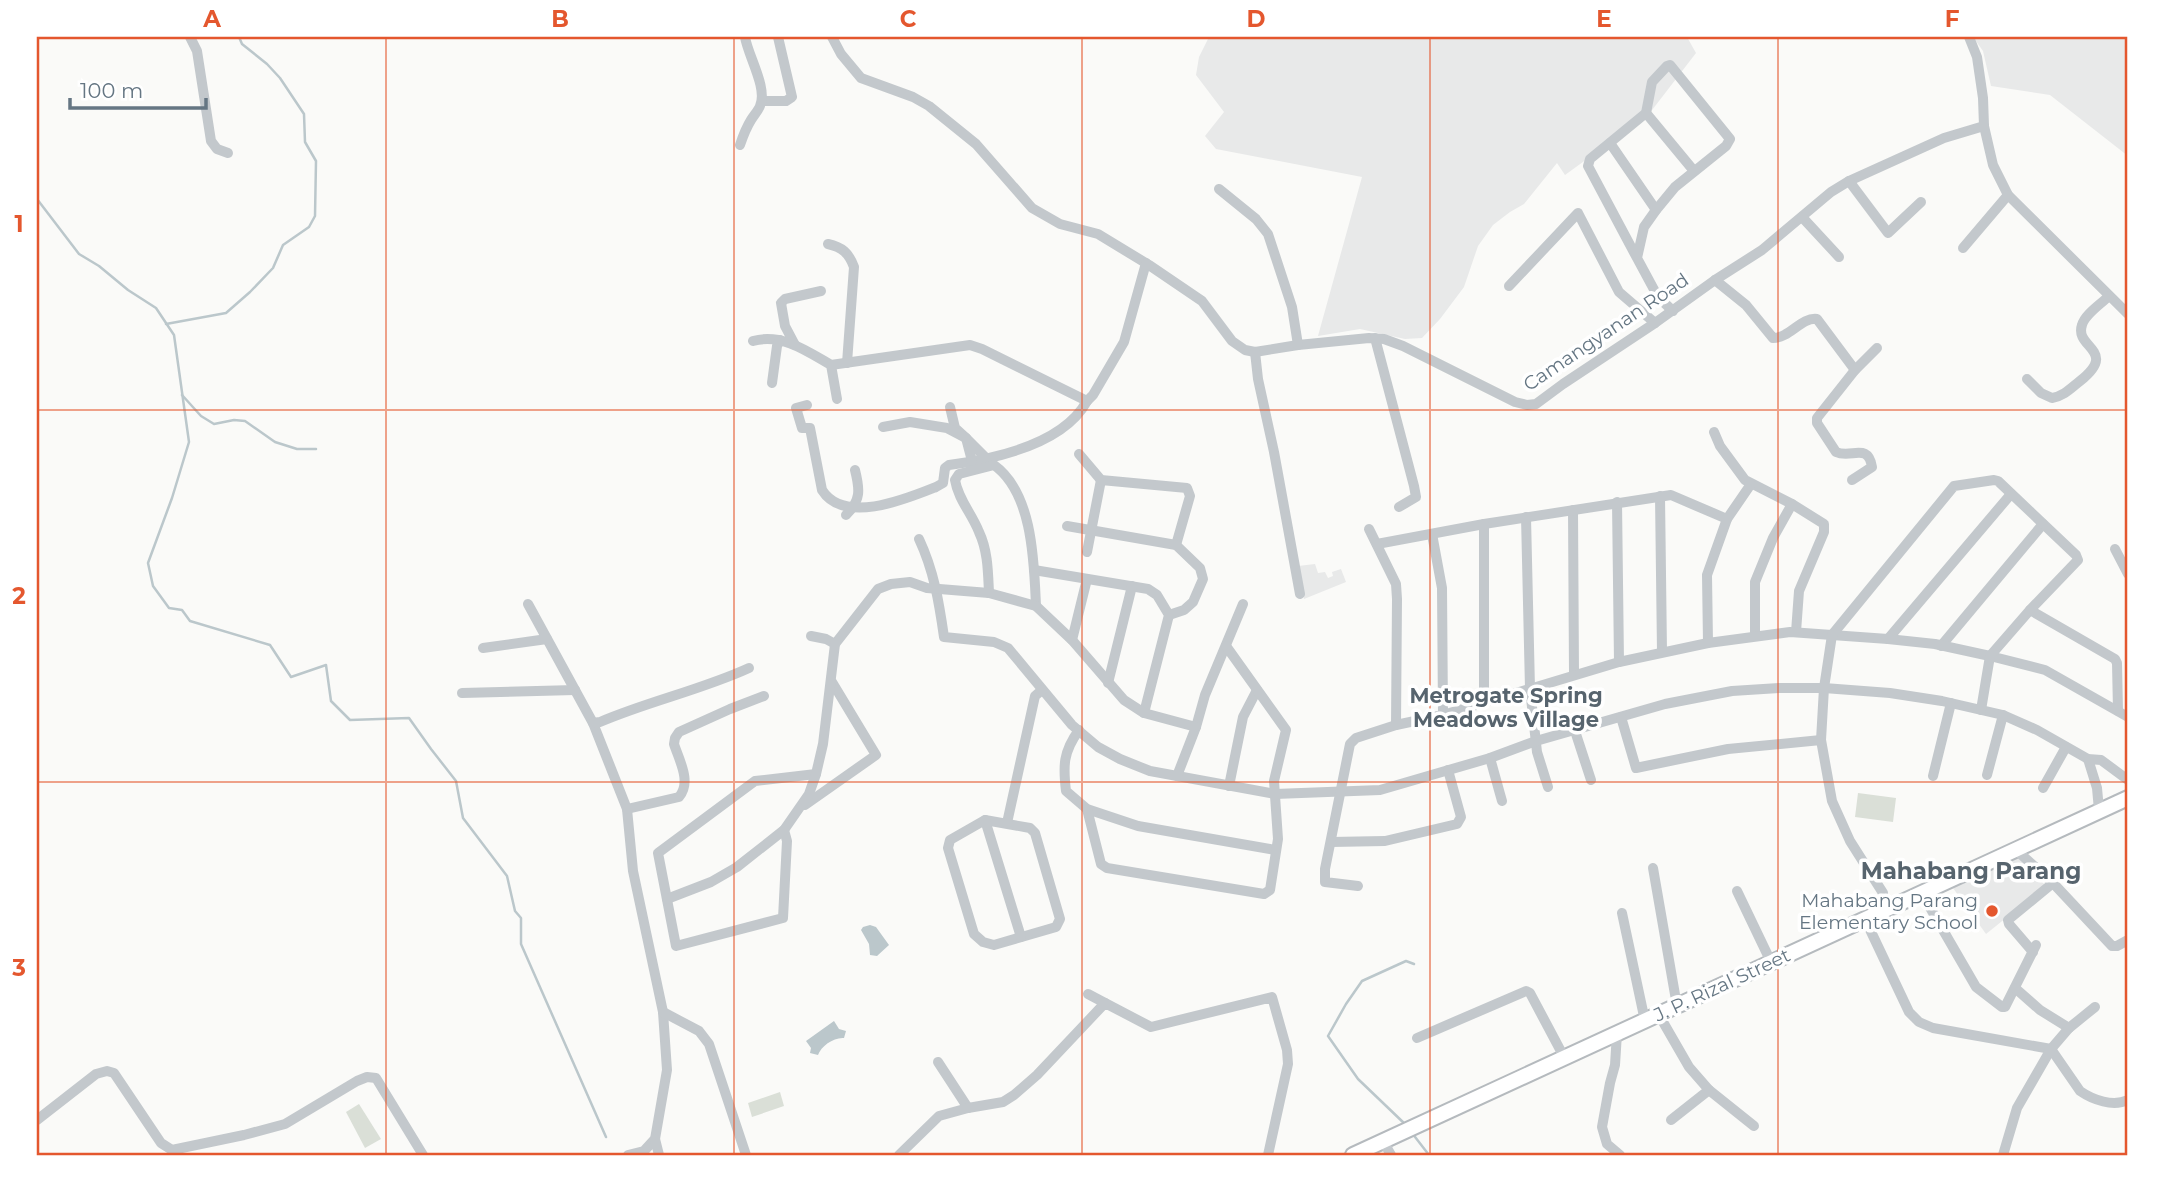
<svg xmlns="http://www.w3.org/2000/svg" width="2165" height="1192" font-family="Montserrat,sans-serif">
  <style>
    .built { fill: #e8e9e9 }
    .green { fill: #dadfd7 }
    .water { fill: #bbc7cb }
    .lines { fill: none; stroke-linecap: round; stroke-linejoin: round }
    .stream { stroke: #bbc7cb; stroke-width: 2.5 }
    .major-casing { stroke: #b5babe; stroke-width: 18 }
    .minor { stroke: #c3c8cc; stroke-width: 10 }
    .major { stroke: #fff; stroke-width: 14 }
    .grid { fill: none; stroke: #e4572e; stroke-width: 2; stroke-opacity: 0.55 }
    .poi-dot { fill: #e4572e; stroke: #fff; stroke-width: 2.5 }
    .labels { text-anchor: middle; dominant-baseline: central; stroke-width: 7; stroke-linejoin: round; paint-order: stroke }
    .street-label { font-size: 19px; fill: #657683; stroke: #fff }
    .poi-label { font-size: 19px; fill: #657683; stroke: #fff; text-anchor: end }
    .neighbourhood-label { font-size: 21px; font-weight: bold; fill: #57646e; stroke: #fff }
    .quarter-label { font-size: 23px; font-weight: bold; fill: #57646e; stroke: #fff }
    .neatline { fill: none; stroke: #e4572e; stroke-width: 2.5 }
    .grid-label { font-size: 23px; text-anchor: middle; font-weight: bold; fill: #e4572e }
  </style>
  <rect width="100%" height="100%" fill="#fafaf8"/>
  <g class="built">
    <path d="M1209 37H1687L1696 53 1649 114 1565 175 1557 163 1524 204 1510 212 1493 225 1478 246 1464 287 1440 319 1422 338 1405 339 1360 329 1318 336 1362 177 1216 149 1205 136 1224 112 1196 75 1199 57Z"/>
    <path d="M1973 37H2128V156L2050 95 1991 86 1983 51Z"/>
    <path d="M1315 564 1318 573 1325 572 1328 578 1333 576 1332 572 1341 569 1346 582 1304 599 1298 566Z"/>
    <path d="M2015 854 2046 886 1986 934 1953 888Z"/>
  </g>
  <g class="green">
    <path d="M1858 793 1896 798 1893 822 1855 817Z"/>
    <path d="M780 1092 784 1106 752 1117 748 1103Z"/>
    <path d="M359 1104 381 1139 365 1148 346 1112Z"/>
  </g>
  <g class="water">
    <path d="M870 925 876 927 889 945 877 956 870 955 869 944 861 930 863 927Z"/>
    <path d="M834 1021 839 1029 846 1031 844 1038C834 1037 821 1046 818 1055L810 1053 811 1048 806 1041Z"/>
  </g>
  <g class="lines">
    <g class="stream">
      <path d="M37 199 79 254 99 266 128 290 156 308 174 335 189 442 172 498 148 563 153 586 169 608 182 610 190 621 270 645 291 677 326 665 331 701 350 720 409 718 431 749 456 781 463 818 507 876 515 911 521 918V944L606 1137"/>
      <path d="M166 324 226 313 250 292 273 268 283 245 309 227 315 216 316 161 305 142 304 114 280 78 267 64 242 44 239 37"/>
      <path d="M182 395 201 416 214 424 234 420 245 421 275 442 297 449H316"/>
      <path d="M1406 1125 1358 1079 1328 1036 1346 1004 1362 981 1406 961 1414 964"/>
      <path d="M1412 1133 1429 1155"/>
    </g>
    <defs>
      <path id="major" d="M1353 1155 2128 798"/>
    </defs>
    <use href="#major" class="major-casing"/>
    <g class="minor">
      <path d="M190 37 197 51 211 141 217 149 228 153"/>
      <path d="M832 37 841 54 861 78 913 97 929 106 976 144 1032 208 1060 224 1098 234 1149 265 1202 301 1232 341 1245 350 1255 352 1298 345 1369 338 1384 339 1403 346 1515 402 1527 405 1536 404 1563 384 1655 323 1715 280 1762 250 1831 192 1849 181 1944 138 1984 126"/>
      <path d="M1969 37 1977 57 1983 98 1984 126 1993 165 2008 195 2128 314"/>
      <path d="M762 101H786L792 97 778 37"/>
      <path d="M1646 113 1694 171"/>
      <path d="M1610 143 1656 210"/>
      <path d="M740 145C743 136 746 128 751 120 754 115 758 111 760 106 768 88 748 56 745 37"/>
      <path d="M1849 181 1888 233 1921 202"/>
      <path d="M1219 189 1256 219 1268 234 1292 307 1298 345"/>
      <path d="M1802 217 1839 257"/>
      <path d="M828 244C842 247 849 253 854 267L847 363"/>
      <path d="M1963 248 2008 195"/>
      <path d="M1637 258 1588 166 1590 159 1646 113 1652 82 1667 66 1670 65 1730 139 1726 146 1675 187 1656 210 1644 227 1637 258 1658 297 1673 311"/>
      <path d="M1715 280 1746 305 1773 338C1790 338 1801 317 1817 319L1855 370"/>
      <path d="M1509 286 1578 213 1619 292 1655 323"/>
      <path d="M1375 338 1414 486 1416 497 1399 507"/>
      <path d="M753 341C782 333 807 351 831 365L837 399"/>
      <path d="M795 345 785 326 781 303 785 299 821 291"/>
      <path d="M1255 352 1258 379 1274 452 1300 594"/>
      <path d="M831 365 970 345 982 349 1087 401 1093 395 1124 342 1146 263"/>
      <path d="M2027 379 2041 393 2052 398C2064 396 2071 388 2080 381 2119 350 2074 348 2082 325 2085 314 2101 304 2109 296"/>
      <path d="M772 383 777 346 780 340"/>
      <path d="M807 405 796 408 802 428H810L822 490C844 525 906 499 936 487L943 483 945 468 949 465C994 459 1063 445 1087 401"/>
      <path d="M950 407 955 428 966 438 972 461"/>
      <path d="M883 427 910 422 947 428 966 438 986 458"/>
      <path d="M1714 432 1720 446 1745 480 1792 504 1824 524V532L1799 591 1796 632"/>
      <path d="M1079 454 1101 480 1187 488 1190 496 1176 545"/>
      <path d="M1852 480 1872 467C1868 442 1851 459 1836 452L1817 423V418L1855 370 1877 348"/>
      <path d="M1660 496 1662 652"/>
      <path d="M1617 502 1619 662"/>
      <path d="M1573 510 1574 674"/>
      <path d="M846 515C861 500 860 490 855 470"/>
      <path d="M1526 517 1530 689 1537 752 1548 787"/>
      <path d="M1067 526 1176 545 1200 568 1203 579 1193 602 1184 610 1169 615"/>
      <path d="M1369 529 1396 584 1397 599 1396 725"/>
      <path d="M1432 534 1442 588 1443 715"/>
      <path d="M919 539C934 571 939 602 944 637L994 642 1008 648 1072 725 1098 747 1120 759 1150 771 1275 794 1380 790 1490 758 1536 741 1665 704 1732 691 1779 688H1824L1890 693 1942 701 2003 715 2037 730 2088 759 2101 760 2128 780"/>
      <path d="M1377 544 1484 524 1671 495 1727 519"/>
      <path d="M2115 549 2128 574"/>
      <path d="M1087 552 1101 480"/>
      <path d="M1034 570 1148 589 1157 595 1169 615 1144 713"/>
      <path d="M989 593C988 572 988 551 979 532 972 514 958 499 955 480L959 474 994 465C1033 493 1034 562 1036 606"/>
      <path d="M528 604 593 723 627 809 633 871 663 1012 667 1070 655 1139 644 1151 628 1155"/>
      <path d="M2030 610 2115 659 2117 663 2118 711"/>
      <path d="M811 636 826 639 835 644"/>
      <path d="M1755 636V582L1773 538 1792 504"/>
      <path d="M1888 639 2011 494"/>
      <path d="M1072 640 1087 579"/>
      <path d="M1708 643 1707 575 1727 519 1751 484"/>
      <path d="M1941 646 2043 524"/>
      <path d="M483 648 547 639"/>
      <path d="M1108 683 1132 586"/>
      <path d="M462 693 575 690"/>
      <path d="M1484 703V524"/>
      <path d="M1621 717 1636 768 1728 749 1821 740"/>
      <path d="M593 723 600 722C649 701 701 690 749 668"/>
      <path d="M1079 730C1063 752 1063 766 1066 791L1087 809 1138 826 1276 850"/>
      <path d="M1575 731 1591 780"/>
      <path d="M1490 758 1502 801"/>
      <path d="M2088 759 2097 788 2099 810"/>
      <path d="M1987 775 2003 715"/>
      <path d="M1177 776 1196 727 1205 695 1243 604"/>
      <path d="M1933 776 1951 703"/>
      <path d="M1229 786 1243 717 1257 690"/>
      <path d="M2043 788 2066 747"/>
      <path d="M805 805 876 755 832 682"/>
      <path d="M627 809 679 797C692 782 679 760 674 744L675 738 679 732 730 709 764 696"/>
      <path d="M1087 809 1101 864 1107 868 1264 894 1270 890 1278 839 1274 781 1286 730 1226 646"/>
      <path d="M985 820 1030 828 1035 833 1060 919 1056 927 994 945 983 942 974 934 948 848 950 840Z"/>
      <path d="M985 820 1021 937"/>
      <path d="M1007 823 1035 696 1042 690"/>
      <path d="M784 830 787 841 783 918 676 946 658 853 755 781 816 774"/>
      <path d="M1331 842 1385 841 1457 824 1461 817 1448 770"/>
      <path d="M2015 849 2053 883 2008 920 2009 924 2033 952"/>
      <path d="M1653 868 1677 1006"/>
      <path d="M2053 883 2112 946H2117L2128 940"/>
      <path d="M1358 886 1325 882V869L1350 744 1356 738 1396 725 1443 715 1619 662 1708 643 1790 632 1888 639 1935 644 1990 656 2045 670 2128 717"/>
      <path d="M1737 891 1771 962"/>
      <path d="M1921 892 1976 987 2002 1007H2005L2036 945"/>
      <path d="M1883 893 1850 841 1832 801 1821 740 1824 688 1832 635 1954 486 1994 480 1998 481 2076 555 2078 560 2030 610 1990 656 1981 710"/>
      <path d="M667 899 711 882 737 867 784 830 809 794 816 774 823 744 835 644 878 589 891 584 910 582 927 588 989 593 1036 606 1072 640 1124 700 1144 713 1196 727"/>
      <path d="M1622 913 1645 1021"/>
      <path d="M1865 919 1909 1012 1919 1022 1933 1028 2051 1049 2080 1091C2093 1100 2113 1107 2128 1100"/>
      <path d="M2015 988 2040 1010 2069 1028"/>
      <path d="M1088 994 1105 1003"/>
      <path d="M663 1012 699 1031 709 1044 746 1155"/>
      <path d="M1659 1015 1689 1067 1709 1090 1671 1120"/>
      <path d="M1617 1033 1615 1065 1610 1083 1602 1127 1607 1144 1620 1155"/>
      <path d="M1417 1038 1526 991 1530 993 1564 1057"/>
      <path d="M938 1062 968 1108"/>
      <path d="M1709 1090 1754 1126"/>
      <path d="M37 1120 96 1074 107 1071 114 1073 161 1143 172 1150 244 1135 285 1124 357 1081 367 1077 376 1078 423 1155"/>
      <path d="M655 1139 659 1155"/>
      <path d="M1383 1141 1391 1155"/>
      <path d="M899 1155 939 1116 968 1108 1003 1102 1014 1095 1037 1075 1105 1003 1151 1027 1272 997 1287 1050 1288 1064 1268 1155"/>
      <path d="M2003 1155 2017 1108 2051 1049 2069 1028 2095 1007"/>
    </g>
    <use href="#major" class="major"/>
  </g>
  <path class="grid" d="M386 37V1155M734 37V1155M1082 37V1155M1430 37V1155M1778 37V1155M37 410H2128M37 782H2128"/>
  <circle class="poi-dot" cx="1992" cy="911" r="7"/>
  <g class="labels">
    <g class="street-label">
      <text transform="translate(1606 332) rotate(-34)">Camangyanan Road</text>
      <text transform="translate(1722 985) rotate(-25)">J. P. Rizal Street</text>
    </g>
    <g class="poi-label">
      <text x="1978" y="900">Mahabang Parang<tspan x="1978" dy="22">Elementary School</tspan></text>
    </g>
    <g class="neighbourhood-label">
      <text x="1506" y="695">Metrogate Spring<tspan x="1506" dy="24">Meadows Village</tspan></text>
    </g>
    <g class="quarter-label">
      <text x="1971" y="871">Mahabang Parang</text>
    </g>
  </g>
  <rect width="2165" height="1192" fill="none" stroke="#ffffff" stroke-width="77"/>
  <path d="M70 98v10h136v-10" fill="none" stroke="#657683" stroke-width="3.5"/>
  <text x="80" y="98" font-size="21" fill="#657683" stroke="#ffffff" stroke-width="5" paint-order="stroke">100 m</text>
  <rect x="38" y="38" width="2088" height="1116" class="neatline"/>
  <g class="grid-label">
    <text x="212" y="27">A</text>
    <text x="560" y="27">B</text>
    <text x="908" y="27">C</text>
    <text x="1256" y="27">D</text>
    <text x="1604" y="27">E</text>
    <text x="1952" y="27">F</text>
    <text x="19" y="232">1</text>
    <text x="19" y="604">2</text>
    <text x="19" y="976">3</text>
  </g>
</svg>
